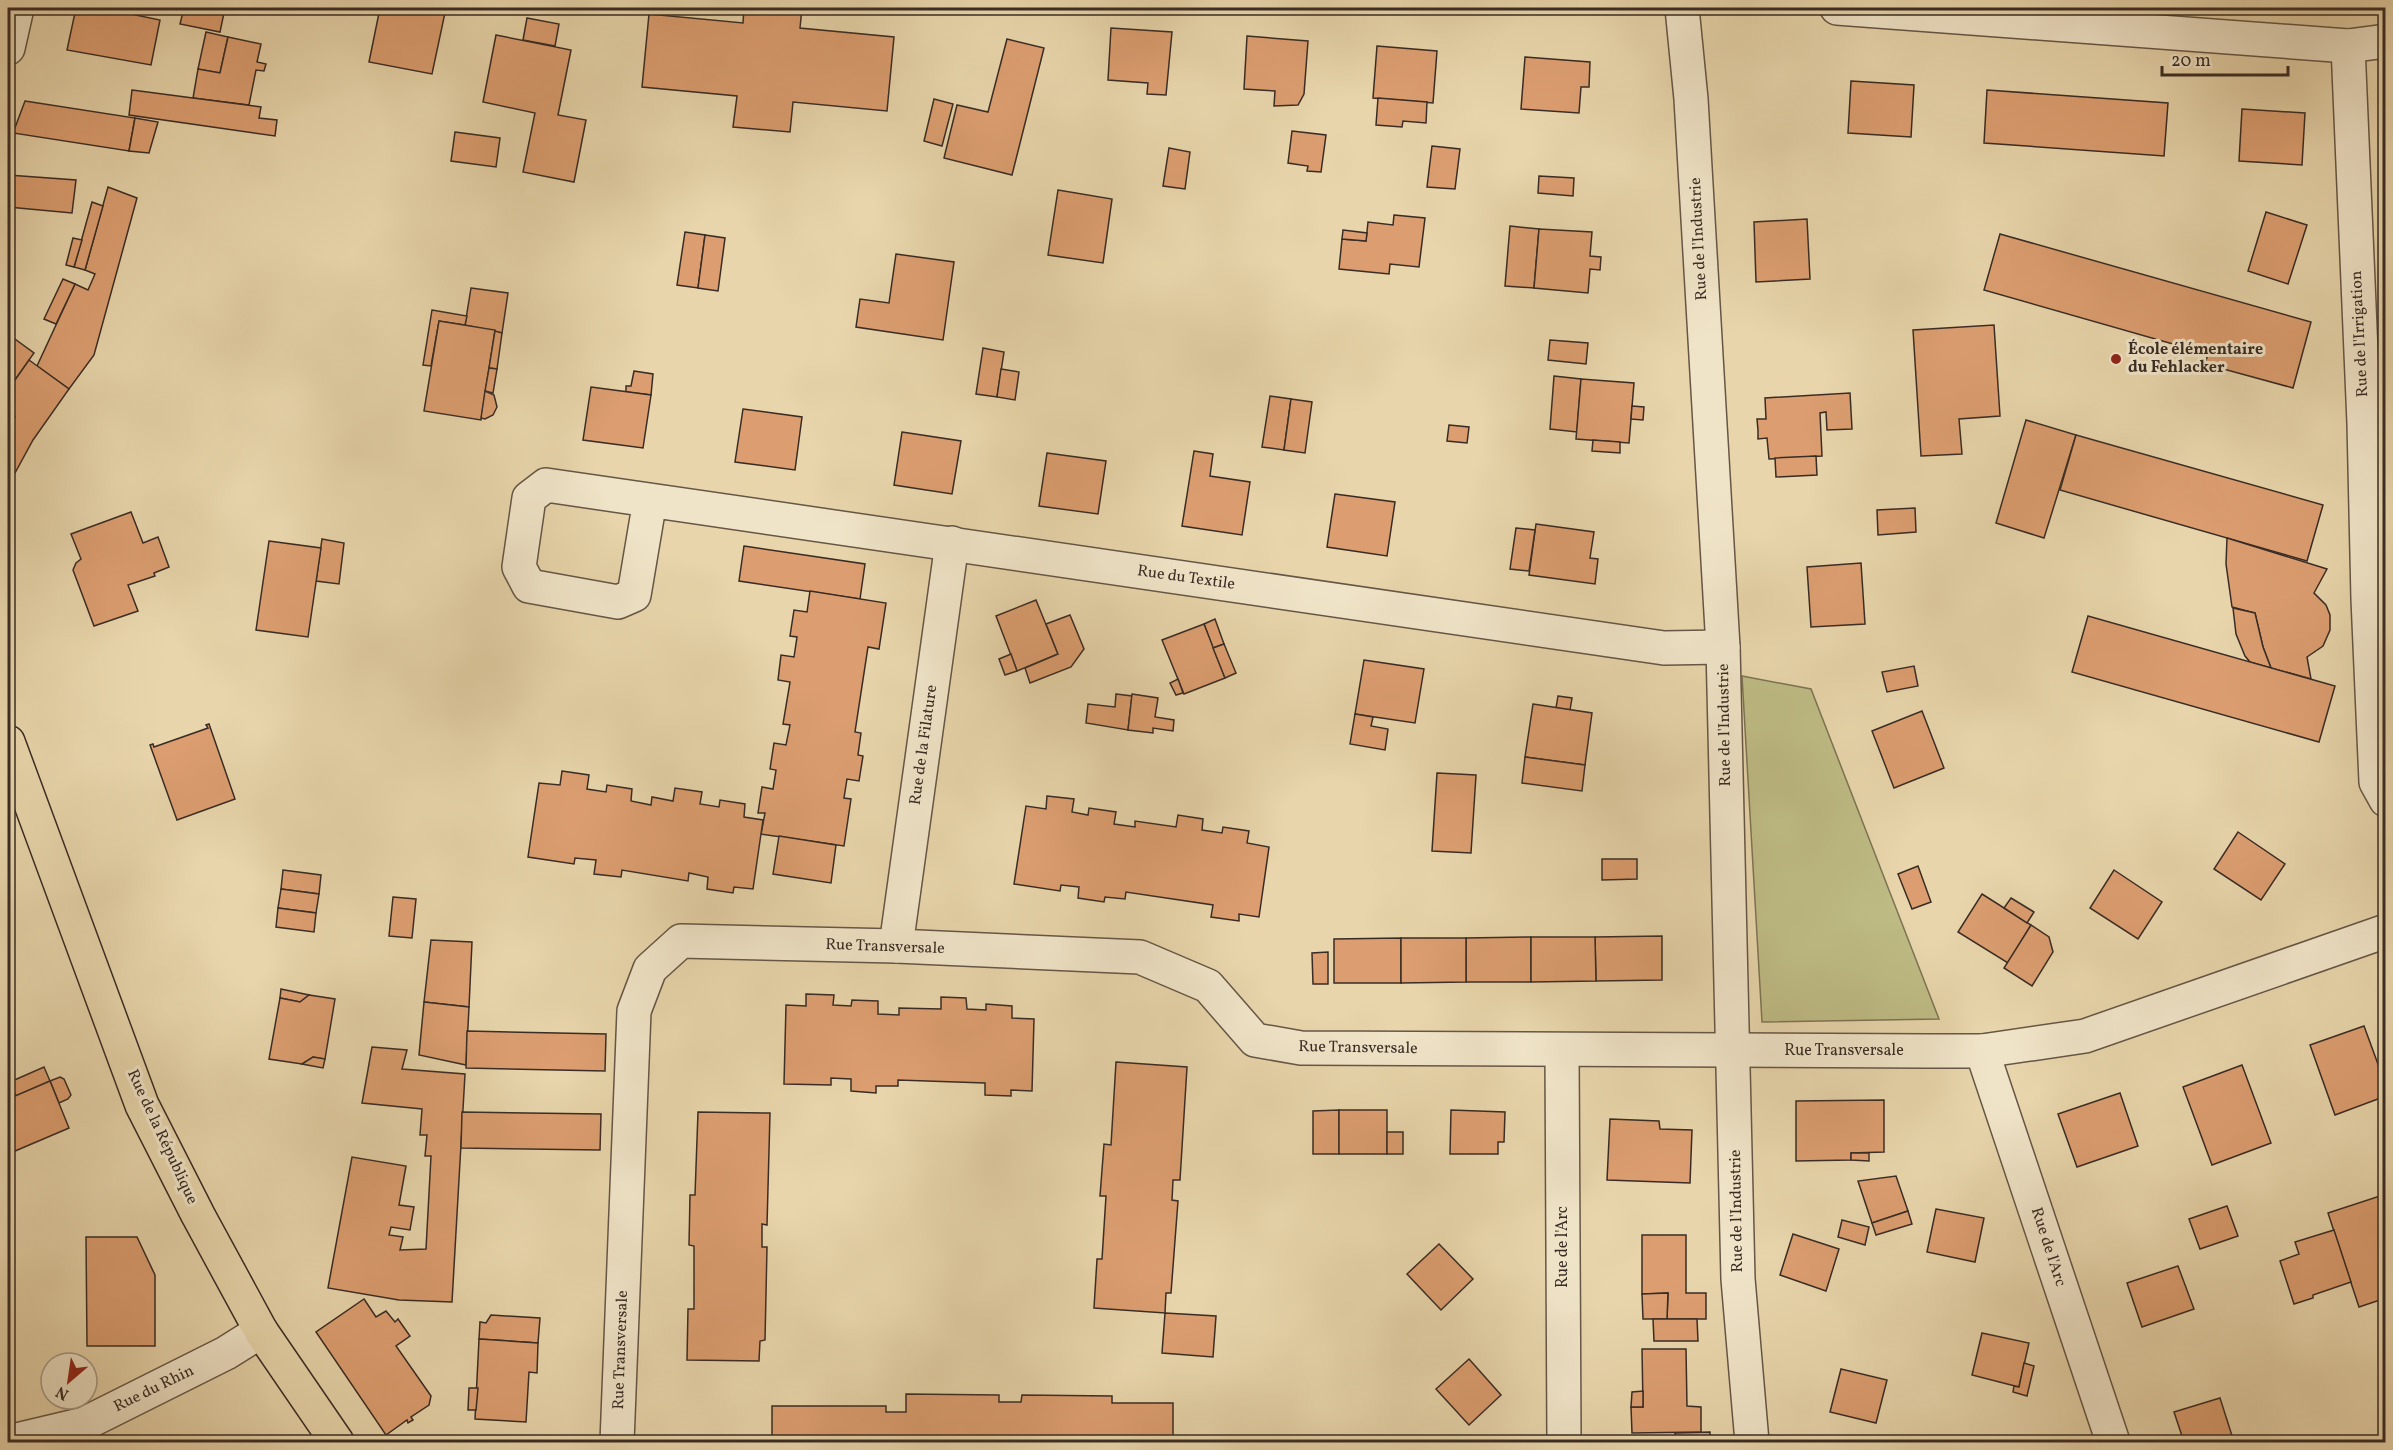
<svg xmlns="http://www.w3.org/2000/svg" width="2393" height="1450" font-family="Vollkorn,serif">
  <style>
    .green { fill: #bebb84; stroke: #7c7454; stroke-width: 1.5 }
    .building { fill: #dc9e70; stroke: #392c25; stroke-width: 1.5 }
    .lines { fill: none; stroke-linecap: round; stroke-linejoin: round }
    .minor-casing { stroke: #655646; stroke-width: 36 }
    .major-casing { stroke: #392c25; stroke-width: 36 }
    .minor { stroke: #f0e4c8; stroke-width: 33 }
    .major { stroke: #e8d5ab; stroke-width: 33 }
    .poi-dot { fill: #8f2418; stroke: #f0e4c8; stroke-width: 2 }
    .labels { text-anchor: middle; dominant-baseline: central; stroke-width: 6; stroke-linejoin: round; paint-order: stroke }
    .street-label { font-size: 16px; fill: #392c25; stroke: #f0e4c8 }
    .poi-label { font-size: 16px; font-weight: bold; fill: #392c25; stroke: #f0e4c8; text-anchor: start }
  </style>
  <rect width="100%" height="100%" fill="#e8d5ab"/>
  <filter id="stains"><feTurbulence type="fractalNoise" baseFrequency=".00333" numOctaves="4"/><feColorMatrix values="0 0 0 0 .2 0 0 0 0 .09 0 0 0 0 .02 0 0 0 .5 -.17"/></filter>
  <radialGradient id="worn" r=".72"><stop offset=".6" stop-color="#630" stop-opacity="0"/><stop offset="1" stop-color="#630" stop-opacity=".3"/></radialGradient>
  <path class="green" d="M1742 676 1811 689 1939 1019 1762 1022Z"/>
  <g class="building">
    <path d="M76 8H102L160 20 151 65 67 50Z"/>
    <path d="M102 8H142L140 15Z"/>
    <path d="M184 8H225L220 32 180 24Z"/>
    <path d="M380 8H446L432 74 369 62Z"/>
    <path d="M744 8H802L800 28 894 37 887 111 793 102 790 132 733 127 737 96 642 87 649 14 743 23Z"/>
    <path d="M527 18 559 24 555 46 523 40Z"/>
    <path d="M1111 28 1172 32 1166 95 1147 94 1148 83 1108 80Z"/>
    <path d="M206 32 228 37 220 73 198 69Z"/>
    <path d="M496 35 571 50 558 115 586 120 574 182 523 172 535 113 483 102Z"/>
    <path d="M1247 36 1308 41 1304 94 1298 105 1274 106 1275 91 1244 89Z"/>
    <path d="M228 37 261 44 257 62 266 64 264 71 256 70 249 105 193 98 198 69 220 73Z"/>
    <path d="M1007 39 1044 48 1012 175 944 158 957 105 988 112Z"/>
    <path d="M1377 46 1437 51 1433 103 1373 98Z"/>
    <path d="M1525 57 1590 62 1589 87H1581L1579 113 1521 109Z"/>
    <path d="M1851 81 1914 85 1911 137 1848 133Z"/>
    <path d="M132 90 261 107 259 118 277 120 275 136 129 115Z"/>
    <path d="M1987 90 2168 103 2164 156 1984 143Z"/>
    <path d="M1378 98 1427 102 1426 123 1403 121 1402 127 1376 125Z"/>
    <path d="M934 99 953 104 942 146 924 141Z"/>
    <path d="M25 101 135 118 129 151 13 133Z"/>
    <path d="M2242 109 2305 113 2302 165 2239 161Z"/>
    <path d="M135 118 158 122 149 153 129 151Z"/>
    <path d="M1292 131 1326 135 1321 172 1307 171 1308 166 1288 163Z"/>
    <path d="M455 132 500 138 496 167 451 161Z"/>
    <path d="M1432 146 1460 149 1455 189 1427 187Z"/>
    <path d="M1169 148 1190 152 1185 189 1163 186Z"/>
    <path d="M8 175 76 180 72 213 8 207Z"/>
    <path d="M1539 176 1574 178 1573 196 1538 193Z"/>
    <path d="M108 187 137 198 94 355 69 389 37 366 75 284 88 290 95 274 85 270Z"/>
    <path d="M1058 190 1112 199 1103 263 1048 255Z"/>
    <path d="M92 202 103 206 85 270 74 267Z"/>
    <path d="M2266 212 2307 225 2288 284 2248 271Z"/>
    <path d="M1394 215 1425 218 1419 267 1390 264 1389 274 1339 269 1342 239 1366 241 1368 222 1393 225Z"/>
    <path d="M1807 219 1810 279 1756 282 1754 222Z"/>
    <path d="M1510 226 1539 229 1534 288 1505 286Z"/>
    <path d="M1539 229 1592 232 1590 256 1601 257 1600 270 1590 269 1588 293 1534 288Z"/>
    <path d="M1343 230 1367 233 1366 241 1342 239Z"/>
    <path d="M685 232 705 235 698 288 677 285Z"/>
    <path d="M2000 234 2311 322 2293 388 2205 364 2208 354 1984 290Z"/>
    <path d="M705 235 725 238 718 291 698 288Z"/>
    <path d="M73 238 82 240 74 267 66 265Z"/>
    <path d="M896 254 954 262 943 340 856 327 860 299 889 303Z"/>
    <path d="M63 279 75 284 56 324 44 319Z"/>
    <path d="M471 288 508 293 502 333 465 325Z"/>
    <path d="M432 310 467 316 465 325 439 321 431 366 423 365Z"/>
    <path d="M439 321 495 330 481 420 424 411Z"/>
    <path d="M1994 325 2000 416 1959 419 1962 454 1921 456 1913 330Z"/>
    <path d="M495 331 502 333 497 369 489 368Z"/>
    <path d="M8 334 34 353 8 390Z"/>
    <path d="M1550 340 1588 343 1586 364 1548 360Z"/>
    <path d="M983 348 1004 352 997 397 976 394Z"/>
    <path d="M29 360 69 389 33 440 9 484 8 480V427L15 417 8 412V390Z"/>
    <path d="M489 368 497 369 493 393 485 391Z"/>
    <path d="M1001 369 1019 372 1015 400 997 397Z"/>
    <path d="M634 371 653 374 651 395 626 392V386H631Z"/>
    <path d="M1554 376 1581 379 1577 432 1550 429Z"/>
    <path d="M1581 379 1634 383 1629 443 1576 439Z"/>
    <path d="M591 387 651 395 643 448 583 440Z"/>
    <path d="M485 391 494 395 497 407 493 415 485 419 481 418Z"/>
    <path d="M1850 393 1852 429 1827 430 1826 412 1820 413 1822 456 1769 459 1767 438 1758 439V430L1757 419H1766L1765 398Z"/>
    <path d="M1270 396 1291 399 1284 450 1262 447Z"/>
    <path d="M1291 399 1312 402 1305 453 1284 450Z"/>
    <path d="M1632 406 1644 407 1643 420 1631 419Z"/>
    <path d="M743 409 802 417 795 470 735 462Z"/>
    <path d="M2026 420 2076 435 2044 538 1996 523Z"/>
    <path d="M1449 425 1469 427 1467 443 1447 441Z"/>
    <path d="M902 432 961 441 952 494 894 485Z"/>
    <path d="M2076 435 2323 505 2307 561 2060 490Z"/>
    <path d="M1593 440 1620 442V453L1592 451Z"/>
    <path d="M1194 451 1213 454 1210 476 1250 482 1242 535 1182 526Z"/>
    <path d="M1047 453 1106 461 1098 514 1039 506Z"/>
    <path d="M1816 456 1817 475 1776 477 1775 458Z"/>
    <path d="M1335 494 1395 502 1387 556 1327 547Z"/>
    <path d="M1915 508 1916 532 1878 535 1877 510Z"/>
    <path d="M131 512 143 543 158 537 169 567 154 573 155 576 128 585 138 611 94 626 73 570 76 563 81 559 71 534Z"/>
    <path d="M1536 524 1594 532 1590 558 1598 559 1595 584 1529 575Z"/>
    <path d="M1516 528 1535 530 1529 571 1510 569Z"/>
    <path d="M2227 538 2327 569 2314 593 2326 605 2330 615V630L2323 646 2307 657 2311 679 2271 668 2263 647 2255 613 2232 607 2226 564Z"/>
    <path d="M322 539 344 543 339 584 316 581Z"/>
    <path d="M269 541 321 548 308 637 256 630Z"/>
    <path d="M744 546 865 564 860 599 739 581Z"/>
    <path d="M1861 563 1865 624 1811 627 1807 567Z"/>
    <path d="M810 591 886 603 879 649 868 647 855 732 861 733 858 755 863 756 859 781 847 779 844 798 851 799 844 846 761 834 765 813H758L762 787 773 789 776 770 770 769 774 743 786 745 790 725 783 724 790 682 778 680 781 655 794 657 797 637 790 636 794 610 807 612Z"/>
    <path d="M1036 600 1058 654 1017 671 996 616Z"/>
    <path d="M2233 608 2255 613 2263 647 2271 668 2250 662 2245 656 2236 634Z"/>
    <path d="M1070 615 1084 649 1071 667 1030 683 1025 668 1058 654 1046 624Z"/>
    <path d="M2088 616 2335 686 2319 742 2072 672Z"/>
    <path d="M1215 619 1224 644 1213 648 1204 624Z"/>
    <path d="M1204 624 1225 678 1184 694 1162 640Z"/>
    <path d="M1224 644 1236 673 1225 678 1213 648Z"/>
    <path d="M1011 654 1017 671 1005 675 999 659Z"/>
    <path d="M1364 660 1424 669 1415 723 1355 714Z"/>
    <path d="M1914 666 1918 686 1887 692 1882 672Z"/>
    <path d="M1178 679 1183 693 1176 695 1170 683Z"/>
    <path d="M1116 694 1132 696 1128 730 1086 723 1088 704 1115 707Z"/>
    <path d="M1132 694 1158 698 1155 717 1174 720 1173 731 1153 728V733L1128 730Z"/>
    <path d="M1558 696 1572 698 1570 710 1556 708Z"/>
    <path d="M1533 704 1592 713 1585 765 1525 757Z"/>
    <path d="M1922 711 1944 768 1894 788 1872 731Z"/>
    <path d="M1355 714 1373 717 1371 726 1388 729 1385 750 1350 744Z"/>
    <path d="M209 724 235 799 177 820 150 745 153 744 154 747 208 728 206 725Z"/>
    <path d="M1525 757 1585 765 1582 791 1522 783Z"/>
    <path d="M562 771 589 775 587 789 606 792 607 785 632 789 631 801 651 805 652 797 673 801 675 788 702 792 700 804 719 807 720 800 745 804 744 817 763 820 753 889 734 887 733 893 707 889 708 877 689 873 688 881 622 870 621 877 594 874 596 860 575 858 574 864 528 857 539 783 560 785Z"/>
    <path d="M1437 773 1476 775 1471 853 1432 851Z"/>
    <path d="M1047 796 1074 799 1072 812 1088 815 1089 808 1116 812 1114 824 1135 827V821L1176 827 1178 815 1203 819 1202 830 1222 833 1223 827 1249 831 1247 843 1269 847 1259 917 1239 914V921L1211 917 1213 905 1126 892 1125 899 1105 897 1104 902 1078 898 1079 887 1061 885 1060 891 1014 884 1026 806 1046 809Z"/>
    <path d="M2238 832 2285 864 2261 900 2214 869Z"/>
    <path d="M779 836 836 845 831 883 773 874Z"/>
    <path d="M1602 859H1637V879L1602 880Z"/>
    <path d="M1918 866 1931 902 1912 909 1898 874Z"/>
    <path d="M283 870 321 875 319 894 281 889Z"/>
    <path d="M2114 870 2162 902 2138 939 2090 908Z"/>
    <path d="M281 889 319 894 316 913 278 908Z"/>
    <path d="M1982 894 2031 925 2008 963 1958 932Z"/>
    <path d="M393 897 416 899 412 938 389 936Z"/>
    <path d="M2011 898 2034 912 2027 923 2004 908Z"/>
    <path d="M278 908 316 913 314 932 276 927Z"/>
    <path d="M2031 925 2049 937 2053 952 2032 986 2004 968Z"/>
    <path d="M1662 936V980L1596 981 1595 937Z"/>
    <path d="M1531 937V982H1466V938Z"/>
    <path d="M1531 937H1595L1596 981 1531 982Z"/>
    <path d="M1401 938V983H1334V939Z"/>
    <path d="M1401 938H1466V982L1401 983Z"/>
    <path d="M431 940 472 942 469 1007 424 1002Z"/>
    <path d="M1328 952V984H1313L1312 953Z"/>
    <path d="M281 989 309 995 300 1002 280 998Z"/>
    <path d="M806 994 834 995 833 1005 851 1006 852 1000 878 1001V1014L899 1015V1008L941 1009V997L966 998 967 1009 986 1010V1004L1012 1006V1018L1034 1019 1032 1091 1011 1090V1096L985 1095V1083L898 1080V1086H876V1093L851 1091V1079L831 1078V1085L784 1084 786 1005 806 1006Z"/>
    <path d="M309 995 335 999 325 1059 313 1057 302 1064 269 1059 280 998 300 1002Z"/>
    <path d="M424 1002 469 1007 466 1065 419 1055Z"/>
    <path d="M2364 1026 2386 1086V1096L2335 1115 2310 1045Z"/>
    <path d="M467 1031 606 1034 605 1071 466 1068Z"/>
    <path d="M372 1047 407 1050 402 1069 465 1074 452 1302 399 1300 328 1288 352 1157 406 1166 399 1205 414 1207 410 1230 391 1227 389 1235 403 1237 400 1250 426 1249 431 1156H425L427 1135H420L422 1109 362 1103Z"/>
    <path d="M313 1057 325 1059 323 1068 302 1064Z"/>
    <path d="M1116 1062 1187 1067 1180 1180H1173L1172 1200 1178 1201 1171 1293H1166L1165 1313 1094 1308 1097 1259H1102L1106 1196H1100L1104 1144 1111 1145Z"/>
    <path d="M2242 1065 2271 1143 2212 1165 2183 1087Z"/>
    <path d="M44 1067 50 1081 16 1096 10 1082Z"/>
    <path d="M60 1077 64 1079 71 1095 68 1099 59 1103 50 1081Z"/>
    <path d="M50 1081 69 1128 8 1154V1099Z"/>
    <path d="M2120 1093 2138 1146 2077 1167 2058 1114Z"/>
    <path d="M1884 1100V1152L1851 1153V1160L1796 1161V1101Z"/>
    <path d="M1339 1110V1154H1313V1111Z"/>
    <rect x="1339" y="1110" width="48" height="44"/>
    <path d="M1451 1110 1505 1112 1504 1142H1498V1154H1450Z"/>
    <path d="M462 1112 601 1114 600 1150 461 1148Z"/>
    <path d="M698 1112 770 1113 767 1225 762 1224V1247H767L765 1340 760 1341 759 1361 687 1360 688 1309H694V1246L689 1245 690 1195H695Z"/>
    <path d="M1610 1119 1659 1121 1660 1129 1692 1130 1690 1183 1607 1180Z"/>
    <rect x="1387" y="1132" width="16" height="22"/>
    <path d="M1851 1153H1869V1161L1851 1160Z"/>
    <path d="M1896 1176 1908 1211 1872 1223 1858 1181Z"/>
    <path d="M2386 1194V1298L2359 1307 2328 1213Z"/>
    <path d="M2227 1206 2238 1236 2200 1249 2189 1219Z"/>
    <path d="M1936 1209 1984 1218 1975 1262 1927 1252Z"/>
    <path d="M1908 1211 1912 1224 1876 1235 1872 1223Z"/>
    <path d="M1842 1220 1869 1227 1865 1245 1838 1237Z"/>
    <path d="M2334 1230 2351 1282 2313 1295V1298L2294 1304 2280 1261 2299 1254 2295 1242Z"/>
    <path d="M1793 1234 1839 1249 1826 1291 1780 1275Z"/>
    <path d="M1642 1235H1686V1293H1706V1319H1667L1668 1293 1642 1294Z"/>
    <path d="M86 1237H137L155 1275V1346H87Z"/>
    <path d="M1439 1244 1473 1279 1441 1310 1407 1274Z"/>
    <path d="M2178 1266 2194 1309 2142 1327 2127 1283Z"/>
    <path d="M1668 1293 1667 1319H1643L1642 1294Z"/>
    <path d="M364 1299 376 1317 386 1311 395 1322 398 1319 410 1336 396 1346 431 1396 429 1405 411 1417 413 1420 408 1423 407 1420 386 1435 316 1332Z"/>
    <path d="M1165 1313 1216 1316 1213 1357 1162 1353Z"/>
    <path d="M491 1315 540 1318 538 1343 479 1339 480 1322 486 1323Z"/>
    <path d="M1653 1319H1697L1698 1341H1654Z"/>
    <path d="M1982 1333 2029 1343 2019 1387 1972 1375Z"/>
    <path d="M479 1339 538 1343 537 1373 529 1372 526 1422 475 1419Z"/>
    <path d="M1642 1349H1686L1687 1406 1701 1407V1432L1632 1433 1631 1407H1643Z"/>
    <path d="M1469 1359 1501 1395 1469 1425 1436 1389Z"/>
    <path d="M2024 1363 2034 1366 2027 1396 2013 1392 2014 1386 2019 1387Z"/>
    <path d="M1841 1369 1887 1380 1876 1423 1830 1412Z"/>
    <path d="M469 1388H478L476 1410H468Z"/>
    <path d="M1643 1391V1407H1631L1632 1392Z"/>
    <path d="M906 1394 999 1395V1402H1021L1022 1395 1112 1396V1403H1173V1442H772V1406H886V1412H906Z"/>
    <path d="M2220 1398 2234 1442H2184L2174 1412Z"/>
    <path d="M1710 1432V1442H1675V1433Z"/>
  </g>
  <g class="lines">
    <defs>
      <g id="minor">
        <path d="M1682 8 1691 99 1723 647 1738 1279 1752 1442"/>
        <path d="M1837 8 2348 46 2386 41"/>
        <path d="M2348 46 2364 423 2368 599 2376 782 2386 800"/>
        <path d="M8 48 17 8"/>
        <path d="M650 500 634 595 618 602 529 586 519 567 529 498 546 485 1664 648 1723 647"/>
        <path d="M896 946 952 543"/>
        <path d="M1562 1051 1564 1442"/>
        <path d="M1982 1051 2113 1442"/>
        <path d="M8 1442 84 1424 226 1353 261 1331"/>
        <path d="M617 1442 634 1011 650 969 681 941 896 946 1140 957 1208 986 1255 1040 1301 1048 1928 1051H1982L2085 1036 2386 931"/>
      </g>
      <path id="major" d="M8 742 142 1105 198 1215 261 1331 337 1442"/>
    </defs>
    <use href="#minor" class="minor-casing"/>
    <use href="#major" class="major-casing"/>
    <use href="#minor" class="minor"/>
    <use href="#major" class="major"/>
  </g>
  <circle class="poi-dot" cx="2116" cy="359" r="6"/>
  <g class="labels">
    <g class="street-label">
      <text transform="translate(1699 239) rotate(-93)">Rue de l'Industrie</text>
      <text transform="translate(2360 334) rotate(-93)">Rue de l'Irrigation</text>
      <text transform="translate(1186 578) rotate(8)">Rue du Textile</text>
      <text transform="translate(1725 725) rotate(-91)">Rue de l'Industrie</text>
      <text transform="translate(924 745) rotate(-82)">Rue de la Filature</text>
      <text transform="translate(885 947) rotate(2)">Rue Transversale</text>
      <text transform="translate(1358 1048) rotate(1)">Rue Transversale</text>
      <text x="1844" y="1051">Rue Transversale</text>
      <text transform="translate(162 1137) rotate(65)">Rue de la République</text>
      <text transform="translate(1737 1211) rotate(-91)">Rue de l'Industrie</text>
      <text transform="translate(1563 1247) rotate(-90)">Rue de l'Arc</text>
      <text transform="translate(2048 1247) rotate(72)">Rue de l'Arc</text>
      <text transform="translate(621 1350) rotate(-88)">Rue Transversale</text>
      <text transform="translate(154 1389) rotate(-26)">Rue du Rhin</text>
    </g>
    <g class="poi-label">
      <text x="2128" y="350">École élémentaire<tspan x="2128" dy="18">du Fehlacker</tspan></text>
    </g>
  </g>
  <rect width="2393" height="1450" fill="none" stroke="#e8d5ab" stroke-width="30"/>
  <rect x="9" y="9" width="2375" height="1432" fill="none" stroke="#392c25" stroke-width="3"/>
  <rect x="15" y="15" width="2363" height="1420" fill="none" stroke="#392c25" stroke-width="1.5"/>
  <g transform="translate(69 1381) rotate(209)"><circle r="28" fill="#f0e4c8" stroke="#a79a87" stroke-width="1.5"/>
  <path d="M0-4.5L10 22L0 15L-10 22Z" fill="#8f2418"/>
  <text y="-9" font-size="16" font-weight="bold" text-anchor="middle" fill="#392c25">N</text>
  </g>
  <path d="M2162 66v9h126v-9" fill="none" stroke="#392c25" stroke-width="3"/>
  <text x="2171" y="66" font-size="18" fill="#392c25" stroke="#f0e4c8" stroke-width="4.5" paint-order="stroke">20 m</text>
  <rect width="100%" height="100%" filter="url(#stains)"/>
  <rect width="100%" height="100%" fill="url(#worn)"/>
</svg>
